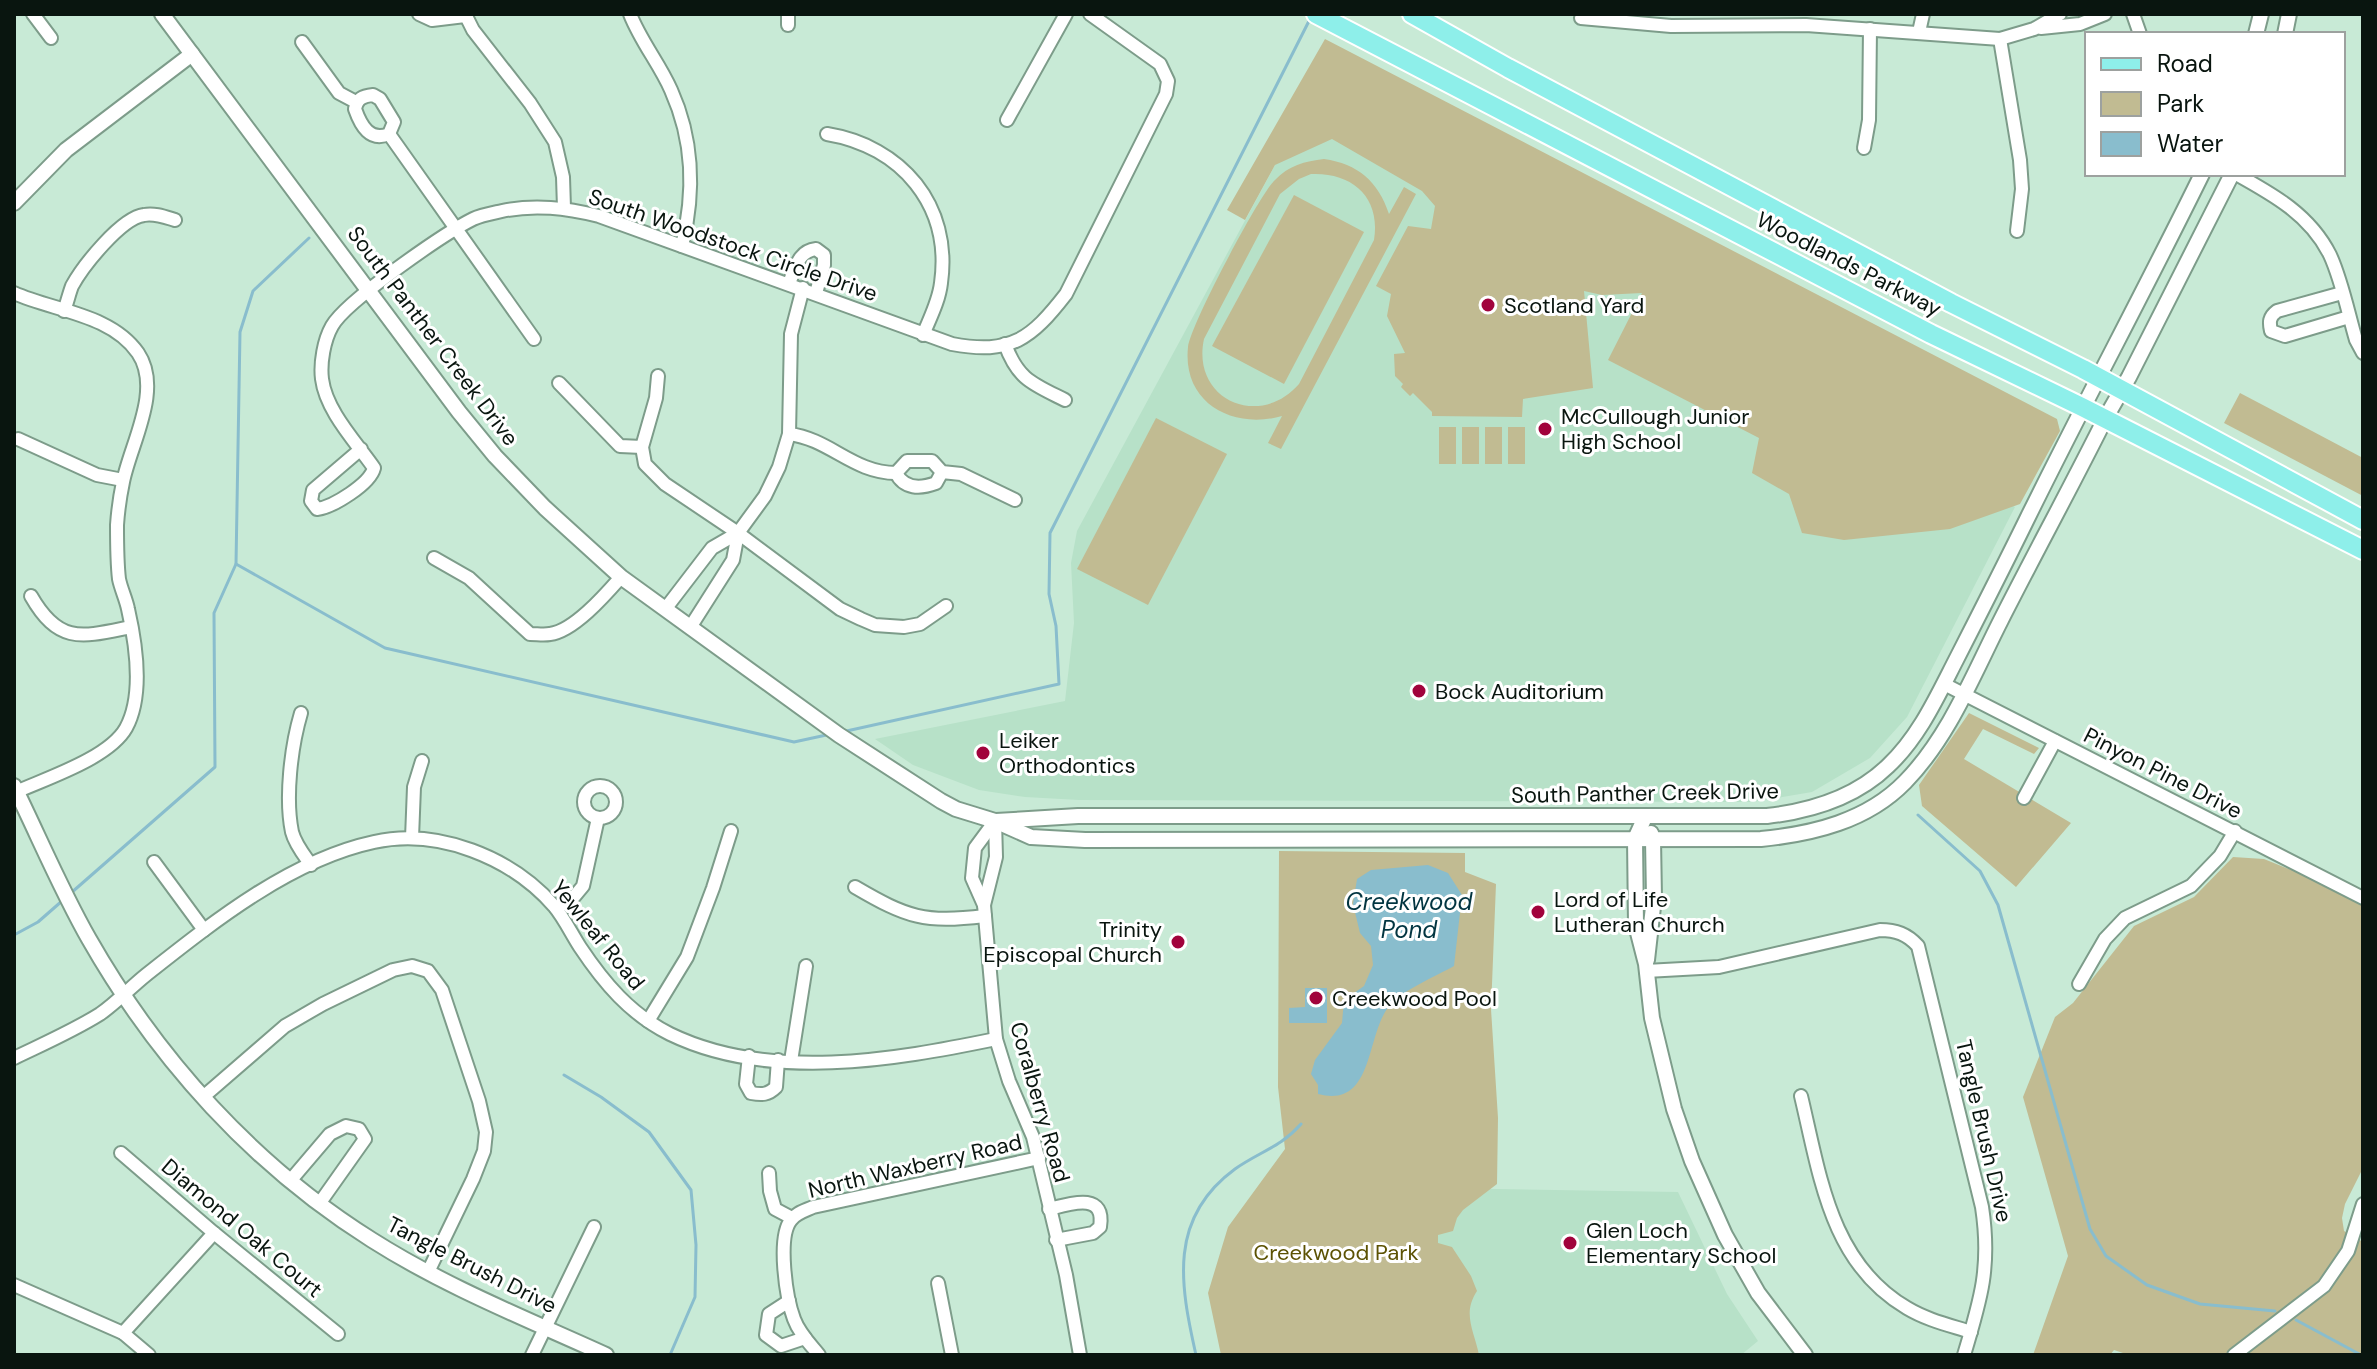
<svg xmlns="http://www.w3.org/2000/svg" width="2377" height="1369" font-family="'DM Sans',sans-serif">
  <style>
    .built { fill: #b7e1c8 }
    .green { fill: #c1bb92; fill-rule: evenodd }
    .water { fill: #89bdcd }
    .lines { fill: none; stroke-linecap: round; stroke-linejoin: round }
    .stream { stroke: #89bdcd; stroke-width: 3 }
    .minor-casing { stroke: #7d9c8a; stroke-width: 16 }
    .tertiary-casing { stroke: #7d9c8a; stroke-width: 18 }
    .primary-casing { stroke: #fff; stroke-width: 22 }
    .minor { stroke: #fff; stroke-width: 12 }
    .tertiary { stroke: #fff; stroke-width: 14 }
    .primary { stroke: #8eefea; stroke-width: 18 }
    .poi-dot { fill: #a1033c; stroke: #fff; stroke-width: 3 }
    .labels { text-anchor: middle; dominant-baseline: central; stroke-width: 6; stroke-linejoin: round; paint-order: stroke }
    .street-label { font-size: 22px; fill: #09150f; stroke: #fff }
    .poi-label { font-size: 22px; fill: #09150f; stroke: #fff; text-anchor: start }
    .park-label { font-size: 22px; fill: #5c5203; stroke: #fff }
    .water-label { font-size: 24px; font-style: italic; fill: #023541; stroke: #fff }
  </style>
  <rect width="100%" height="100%" fill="#c8ead6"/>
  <g class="built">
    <path d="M1333 58 1939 468 2015 507 1907 717 1870 758 1812 792 1752 802 1079 800 1025 797 979 790 913 765 875 739 1065 701 1074 623 1071 563 1077 531Z"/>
    <path d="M1437 1188 1678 1192 1727 1294 1758 1341 1741 1355H1439Z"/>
  </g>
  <g class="green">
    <path d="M1325 39 2057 419 2060 431 2020 504 1950 529 1844 540 1802 533 1789 494 1752 473 1759 438 1608 360 1642 293 1602 295 1584 291 1593 388 1523 399 1522 417 1432 416V412L1413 393 1410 396 1401 387 1403 384 1395 376 1394 354 1405 353 1387 316 1391 294 1376 286 1408 226 1431 229 1435 206 1422 191 1332 139 1275 165 1245 220 1227 210Z"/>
    <path d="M1324 159C1358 164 1378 181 1389 214L1404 187 1416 194 1281 449 1268 443 1282 416C1234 430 1182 404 1188 347 1190 326 1259 195 1275 180 1288 166 1305 161 1324 159ZM1311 174C1352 172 1381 197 1374 240L1299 384C1259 430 1191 399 1204 339L1280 194 1299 179Z"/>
    <path d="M1294 195 1364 232 1284 384 1212 346Z"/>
    <path d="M2240 393 2363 458V496L2224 423Z"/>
    <path d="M1156 418 1227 454 1148 605 1077 569Z"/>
    <rect x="1439" y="427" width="17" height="37"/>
    <rect x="1462" y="427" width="17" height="37"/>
    <rect x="1485" y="427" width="17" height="37"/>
    <rect x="1508" y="427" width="17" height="37"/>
    <path d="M1969 713 2039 748 2034 754 1983 729 1964 759 2071 823 2016 887 1922 806 1919 785Z"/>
    <path d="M1279 851 1465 853V872L1496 884 1491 1009 1498 1118 1497 1184 1463 1210 1457 1218 1453 1231 1438 1235V1243L1452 1247 1471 1276 1477 1291C1462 1314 1474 1330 1479 1355H1221L1208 1293 1228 1227 1285 1149 1278 1087Z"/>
    <path d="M2233 857 2264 859 2326 884 2363 906V1168L2345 1204 2342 1218 2344 1231 2363 1242V1355H2129L2114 1350 2110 1355H2033L2068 1256 2023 1097 2055 1017 2073 1003 2134 926 2194 897Z"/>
  </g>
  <g class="water">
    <path d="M1428 865 1448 873 1462 895 1454 966C1436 976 1403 990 1390 1005 1365 1034 1375 1109 1318 1094V1085L1311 1074 1315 1060 1342 1023 1344 1000 1364 986 1373 965 1371 946 1360 933 1353 904 1357 879 1371 870Z"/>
    <path d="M1305 988H1327V1023H1289V1008L1305 1007Z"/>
  </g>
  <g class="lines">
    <g class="stream">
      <path d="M309 238 253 291 240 332 236 564 385 648 794 742 831 734"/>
      <path d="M842 732 1059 684 1056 626 1049 594 1050 533 1311 17"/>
      <path d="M1918 815 1980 871 1998 905 2090 1229 2106 1256 2147 1285 2200 1304 2275 1311"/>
      <path d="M71 893 215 767 214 613 236 564"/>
      <path d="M14 935 38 922 62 901"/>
      <path d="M564 1075 601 1097 649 1132 691 1190 696 1245 695 1297 670 1355"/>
      <path d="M2296 1320 2361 1355"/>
      <path d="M1196 1355C1180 1284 1168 1218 1235 1169 1259 1152 1281 1147 1301 1124"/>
    </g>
    <defs>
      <g id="minor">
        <path d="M33 14 51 38"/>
        <path d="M419 14 432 20 465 16"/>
        <path d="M465 14 473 30 530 103 555 142 563 177 564 208"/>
        <path d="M630 14C641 42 659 63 671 90 694 141 695 192 682 246"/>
        <path d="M2133 14 2140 34"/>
        <path d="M1581 18 1671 26 1806 25 2000 39 2034 29 2060 14"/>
        <path d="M788 25V14"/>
        <path d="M2041 28 2080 24 2105 14"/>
        <path d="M1919 32 1923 14"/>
        <path d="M2000 39 2020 160 2022 189 2017 231"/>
        <path d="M302 42 339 93 356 102"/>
        <path d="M373 95 380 99 394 122 389 134C370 142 361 126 355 109 357 99 362 96 373 95Z"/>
        <path d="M1007 120 1066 14"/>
        <path d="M389 134 534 339"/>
        <path d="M827 134C901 146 952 205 941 283 939 301 930 318 923 335"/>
        <path d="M1864 148 1869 120 1870 29"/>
        <path d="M2236 174C2274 195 2310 215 2330 255 2342 281 2348 313 2356 340L2363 353"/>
        <path d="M789 283C796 268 798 251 816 249L824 255V265L816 293"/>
        <path d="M14 293C54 311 111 314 138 353 163 390 130 445 123 482 120 496 118 511 117 525 117 543 117 562 119 579 121 589 126 599 128 609 136 644 144 695 126 728 109 758 47 778 16 792"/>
        <path d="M2342 293 2277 311C2269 317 2269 322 2271 331L2285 336 2349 317"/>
        <path d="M64 311C67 303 69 294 72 286 83 266 121 218 144 215 155 213 165 217 175 220"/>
        <path d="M1005 344C1018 380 1033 384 1065 400"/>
        <path d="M658 376 656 398 642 447 645 464 665 484 738 533 840 609 861 619 875 625 904 627 920 624 946 606"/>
        <path d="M559 383 620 446 642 447"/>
        <path d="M789 434C830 439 853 473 896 473"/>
        <path d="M18 439 97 475 123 480"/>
        <path d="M361 449 313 490 311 501 317 509C333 507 370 484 374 468 356 442 326 411 322 379 320 363 324 340 332 326 346 301 445 233 473 219 481 215 493 213 502 211 535 204 566 208 599 216L952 344C1011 355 1031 339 1066 294L1166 94 1168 81 1160 64 1090 14"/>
        <path d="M942 472 936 483C920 489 904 489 896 473L907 461H932L942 472 961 474 1015 500"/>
        <path d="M434 558 469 578 530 634C537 634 544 635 550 634 574 631 606 594 621 577"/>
        <path d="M31 596C59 645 82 637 131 627"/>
        <path d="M666 608 712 548 738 533 765 496 779 467 789 434 791 334 803 288"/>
        <path d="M691 626 733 560 738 533"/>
        <path d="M1944 684 2363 898"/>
        <path d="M301 713C291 747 285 798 292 832 295 844 304 855 311 865"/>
        <circle cx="600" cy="802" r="16"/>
        <path d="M2024 798 2055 741"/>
        <path d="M995 821 975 848 972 878 984 905 996 1039 1009 1081 1033 1137 1066 1275 1080 1355"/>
        <path d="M412 838 414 787 422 761"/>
        <path d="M154 862 204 930"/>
        <path d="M855 887C908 918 924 923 985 916"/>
        <path d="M984 905 996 857 995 821"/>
        <path d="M556 908 573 898 583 886 598 818"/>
        <path d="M1646 971 1719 967 1880 930C1896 930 1907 934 1918 946L1982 1207C1991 1266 1981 1299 1964 1355"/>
        <path d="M2079 984 2105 939 2125 918 2191 886 2220 856 2235 831"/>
        <path d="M648 1021 687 957 713 888 731 831"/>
        <path d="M749 1056 746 1084 751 1093C762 1095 768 1095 776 1087L778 1060"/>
        <path d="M14 1058C43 1044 73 1031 100 1014 116 1003 131 987 146 975 212 923 290 860 374 842 438 828 511 857 554 906 564 918 571 933 580 947 604 983 630 1014 670 1034 769 1082 894 1060 996 1039"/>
        <path d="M791 1061 806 966"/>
        <path d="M1801 1096C1820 1175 1830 1263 1907 1308 1927 1320 1949 1325 1971 1332"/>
        <path d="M203 1097 285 1026 323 1004 393 970 412 966 428 971 442 990 479 1101 486 1132 484 1151 473 1179 428 1272"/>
        <path d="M121 1153 214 1233 338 1334"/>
        <path d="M769 1173 770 1191 775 1209 792 1218"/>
        <path d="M290 1181 330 1134 346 1126 359 1129 365 1139 319 1204"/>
        <path d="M1049 1209C1069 1204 1106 1191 1100 1227L1093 1233 1056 1240"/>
        <path d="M938 1283 952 1355"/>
        <path d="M14 1285 123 1333 149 1355"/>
        <path d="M789 1301 769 1314 766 1335 781 1346 805 1338"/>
        <path d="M123 1333 214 1233"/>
        <path d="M532 1355 594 1227"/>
        <path d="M819 1355C810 1344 799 1333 794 1319 786 1298 777 1237 791 1220 796 1213 804 1211 813 1207L1039 1158"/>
        <path d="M2234 1355 2324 1286 2348 1251 2363 1204"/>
      </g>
      <g id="tertiary">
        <path d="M162 14 459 412 495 456 545 508 621 577 839 735 941 801 956 809 995 821 1031 837 1085 840 1761 839C1813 834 1867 821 1905 782 1949 737 1973 675 2001 620 2035 553 2071 487 2105 419L2129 377 2232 174"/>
        <path d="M2256 34 2261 14"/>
        <path d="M2285 34 2289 14"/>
        <path d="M14 203 66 150 192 54"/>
        <path d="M14 786C39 837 61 890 89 939 158 1060 254 1166 372 1240 446 1287 527 1319 606 1355"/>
        <path d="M1645 817 1635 839 1636 925 1646 964 1652 1018 1674 1109 1692 1161 1725 1235 1758 1293 1805 1355"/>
        <path d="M996 821 1078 816H1767C1811 811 1855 798 1888 766 1919 737 1937 697 1956 660 1980 613 2004 566 2027 519 2084 403 2145 290 2202 174"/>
        <path d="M1647 960 1654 898 1653 839 1651 833"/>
      </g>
      <g id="primary">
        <path d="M1316 14 1931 334 2082 407 2363 550"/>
        <path d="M1412 14 1508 68 1951 303 2083 369 2363 520"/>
      </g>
    </defs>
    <use href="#minor" class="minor-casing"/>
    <use href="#tertiary" class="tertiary-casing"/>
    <use href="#primary" class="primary-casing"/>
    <use href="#minor" class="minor"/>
    <use href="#tertiary" class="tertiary"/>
    <use href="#primary" class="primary"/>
  </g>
  <g class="poi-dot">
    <circle cx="1488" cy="305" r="8"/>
    <circle cx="1545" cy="429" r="8"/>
    <circle cx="1419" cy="691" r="8"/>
    <circle cx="983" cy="753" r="8"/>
    <circle cx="1538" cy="912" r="8"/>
    <circle cx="1178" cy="942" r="8"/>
    <circle cx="1316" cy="998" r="8"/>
    <circle cx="1570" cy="1243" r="8"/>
  </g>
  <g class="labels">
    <g class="street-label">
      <text transform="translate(733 245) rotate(19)">South Woodstock Circle Drive</text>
      <text transform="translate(1849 264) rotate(27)">Woodlands Parkway</text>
      <text transform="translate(433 336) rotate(53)">South Panther Creek Drive</text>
      <text transform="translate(2163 773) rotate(27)">Pinyon Pine Drive</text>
      <text transform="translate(1645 793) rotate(-1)">South Panther Creek Drive</text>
      <text transform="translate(598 935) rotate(51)">Yewleaf Road</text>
      <text transform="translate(1040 1102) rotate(74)">Coralberry Road</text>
      <text transform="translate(1984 1131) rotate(77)">Tangle Brush Drive</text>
      <text transform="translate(915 1166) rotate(-13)">North Waxberry Road</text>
      <text transform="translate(242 1228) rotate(40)">Diamond Oak Court</text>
      <text transform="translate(472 1265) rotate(27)">Tangle Brush Drive</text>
    </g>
    <g class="poi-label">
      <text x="1504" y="305">Scotland Yard</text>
      <text x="1561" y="416">McCullough Junior<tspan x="1561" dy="25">High School</tspan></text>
      <text x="1435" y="691">Bock Auditorium</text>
      <text x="999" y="740">Leiker<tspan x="999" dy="25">Orthodontics</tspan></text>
      <text x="1554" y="899">Lord of Life<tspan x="1554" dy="25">Lutheran Church</tspan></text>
      <text x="1162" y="929" text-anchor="end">Trinity<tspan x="1162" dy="25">Episcopal Church</tspan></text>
      <text x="1332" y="998">Creekwood Pool</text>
      <text x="1586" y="1230">Glen Loch<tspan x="1586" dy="25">Elementary School</tspan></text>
    </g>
    <g class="park-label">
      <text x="1336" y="1252">Creekwood Park</text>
    </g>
    <g class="water-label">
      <text x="1409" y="901">Creekwood<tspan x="1409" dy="28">Pond</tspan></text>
    </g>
  </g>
  <rect width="2377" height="1369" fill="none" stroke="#09150f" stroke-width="32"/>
  <rect x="2085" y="32" width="260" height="144" fill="#ffffff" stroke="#9da19f" stroke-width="2"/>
  <rect x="2101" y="58" width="40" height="12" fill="#8eefea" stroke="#9da19f" stroke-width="2"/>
  <text x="2157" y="72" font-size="24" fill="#09150f">Road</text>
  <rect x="2101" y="92" width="40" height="24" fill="#c1bb92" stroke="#9da19f" stroke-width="2"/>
  <text x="2157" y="112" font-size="24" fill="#09150f">Park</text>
  <rect x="2101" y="132" width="40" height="24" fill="#89bdcd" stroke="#9da19f" stroke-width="2"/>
  <text x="2157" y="152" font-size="24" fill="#09150f">Water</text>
</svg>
